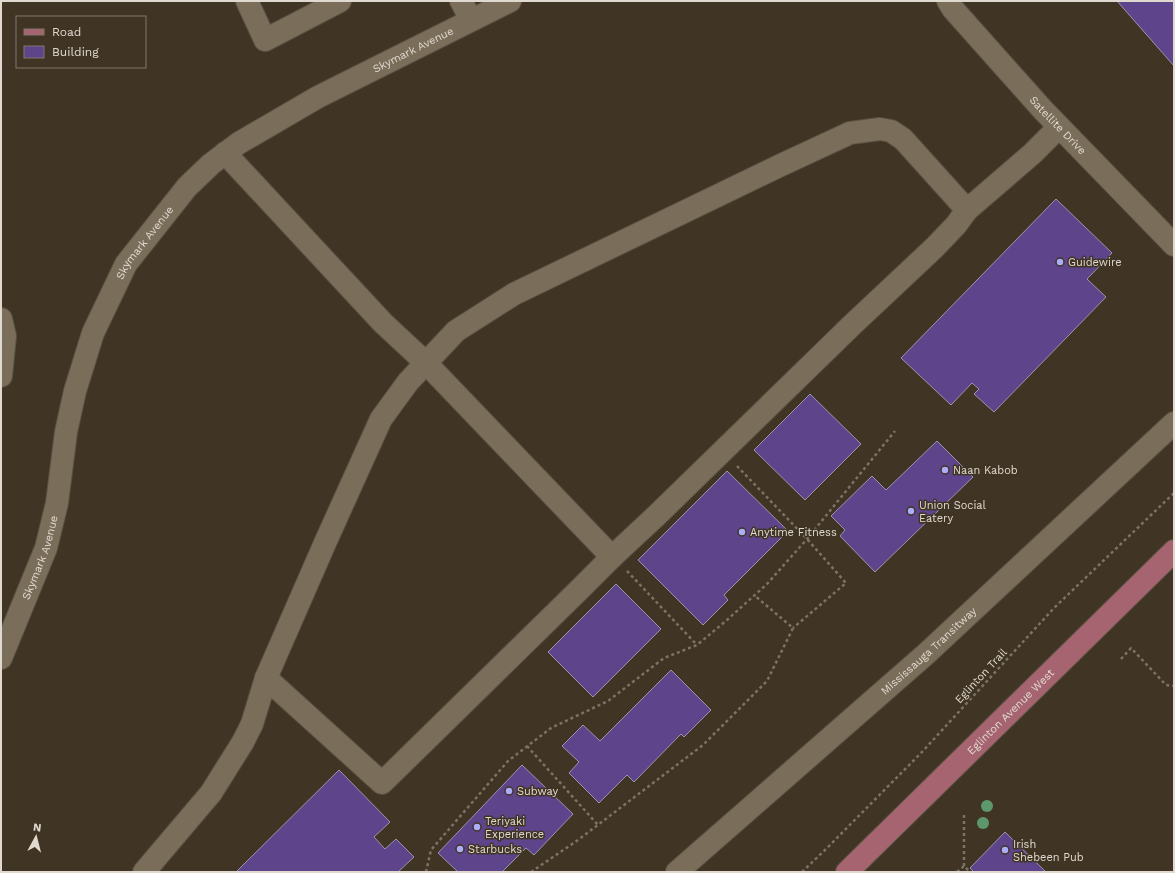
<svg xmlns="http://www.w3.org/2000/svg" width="1175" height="873" font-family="'Work Sans',sans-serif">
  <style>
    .building { fill: #5d448b; stroke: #9b95ab }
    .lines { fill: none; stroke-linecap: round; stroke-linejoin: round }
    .minor-casing { stroke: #5a5142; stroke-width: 24 }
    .major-casing { stroke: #5a5142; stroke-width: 24 }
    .path { stroke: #7d7365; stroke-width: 2.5; stroke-dasharray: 3 3; stroke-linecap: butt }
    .minor { stroke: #7a6e5b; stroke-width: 22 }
    .major { stroke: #a56470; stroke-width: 22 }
    .tree { fill: #5d986c }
    .poi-dot { fill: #adaefb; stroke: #403524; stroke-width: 1.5 }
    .labels { text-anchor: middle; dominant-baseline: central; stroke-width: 3; stroke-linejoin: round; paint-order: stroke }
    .street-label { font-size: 11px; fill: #e0d9cf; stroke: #403524 }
    .poi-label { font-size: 11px; fill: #e0d9cf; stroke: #403524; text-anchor: start }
  </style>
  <rect width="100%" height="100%" fill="#403524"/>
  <g class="building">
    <path d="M1117 1H1174V66Z"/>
    <path d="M1056 199 1112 253 1087 279 1106 297 994 412 974 394 979 389 972 383 951 405 901 358Z"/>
    <path d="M810 394 861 444 805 500 754 450Z"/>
    <path d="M937 441 973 477 875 572 840 536 845 530 831 516 872 476 886 490Z"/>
    <path d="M727 471 788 531 724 595 728 600 703 625 638 560Z"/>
    <path d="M616 584 661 629 593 697 548 652Z"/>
    <path d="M671 670 711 710 684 737 681 734 634 782 627 775 599 803 569 773 579 762 562 746 583 725 600 741Z"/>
    <path d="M522 765 573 814 534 855 526 848 502 872H458L438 853Z"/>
    <path d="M339 770 390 822 374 837 385 849 396 839 414 857 398 872H236Z"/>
    <path d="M1005 832 1046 872H974L970 868Z"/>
  </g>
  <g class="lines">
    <defs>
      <g id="minor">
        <path d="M247 1 265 40 340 1"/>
        <path d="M461 1 471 20"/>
        <path id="s1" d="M948 1 953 9 1043 110 1174 245"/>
        <path d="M225 153 383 323 426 363 612 557"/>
        <path d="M1 319 5 336 1 376"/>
        <path id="s2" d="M1 658 46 548 57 503 66 432 75 391 93 333 126 264 187 187 211 164 239 143 318 97 510 1"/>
        <path d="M266 678 382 783 578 591 612 557 656 516 852 325 934 248 956 225 967 210 1032 154 1059 127"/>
        <path d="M144 872 211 793 243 742 252 724 266 678 325 543 381 419 408 382 456 331 514 294 779 166 850 133 880 129 891 131 903 139 967 210"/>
        <path id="s3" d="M677 872 926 654 1174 423"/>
      </g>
      <g id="major">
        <path id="s4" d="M847 872 1174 551"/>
      </g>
    </defs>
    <use href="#minor" class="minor-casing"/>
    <use href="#major" class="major-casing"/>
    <g class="path">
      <path d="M737 466 807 539 846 583 793 628"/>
      <path d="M627 571 697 645"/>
      <path d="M1121 659 1131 648 1166 685 1174 686"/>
      <path d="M527 746 598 825"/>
      <path d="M964 815V866"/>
      <path d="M426 872 431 850 508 761 551 728 608 701 664 658 697 645 727 620 767 584 807 539 895 431"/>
      <path d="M531 872 578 840 703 745 767 681 793 628 754 595"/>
      <path d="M802 872 827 848 922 752 1054 608 1174 493"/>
      <path d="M957 872 964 866 970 872"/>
    </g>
    <use href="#minor" class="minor"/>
    <use href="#major" class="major"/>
  </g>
  <g class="tree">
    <circle cx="987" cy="806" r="6"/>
    <circle cx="983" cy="823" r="6"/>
  </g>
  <g class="poi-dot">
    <circle cx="1060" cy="262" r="4"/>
    <circle cx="945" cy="470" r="4"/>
    <circle cx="911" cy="511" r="4"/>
    <circle cx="742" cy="532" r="4"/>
    <circle cx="509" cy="791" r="4"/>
    <circle cx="477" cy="827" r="4"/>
    <circle cx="460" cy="849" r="4"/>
    <circle cx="1005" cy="850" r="4"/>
  </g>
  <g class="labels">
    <g class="street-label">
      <text stroke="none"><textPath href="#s2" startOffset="780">Skymark Avenue</textPath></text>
      <text stroke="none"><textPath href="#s1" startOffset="166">Satellite Drive</textPath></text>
      <text stroke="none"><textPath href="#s2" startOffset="444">Skymark Avenue</textPath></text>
      <text stroke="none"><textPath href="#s2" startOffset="108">Skymark Avenue</textPath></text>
      <text stroke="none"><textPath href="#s3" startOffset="335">Mississauga Transitway</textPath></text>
      <text transform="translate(981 676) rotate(-47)">Eglinton Trail</text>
      <text stroke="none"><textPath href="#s4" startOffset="229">Eglinton Avenue West</textPath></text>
    </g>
    <g class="poi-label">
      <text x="1068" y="262">Guidewire</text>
      <text x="953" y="470">Naan Kabob</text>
      <text x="919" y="505">Union Social<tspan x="919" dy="13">Eatery</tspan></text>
      <text x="750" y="532">Anytime Fitness</text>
      <text x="517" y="791">Subway</text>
      <text x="485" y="821">Teriyaki<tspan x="485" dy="13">Experience</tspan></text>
      <text x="1013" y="844">Irish<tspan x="1013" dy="13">Shebeen Pub</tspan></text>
      <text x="468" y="849">Starbucks</text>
    </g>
  </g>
  <rect width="1175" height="873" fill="none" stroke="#e0d9cf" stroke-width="4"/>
  <rect x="16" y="16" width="130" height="52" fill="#403524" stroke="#807768"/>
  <rect x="24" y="29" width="20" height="6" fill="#a56470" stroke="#807768"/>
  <text x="52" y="36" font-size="12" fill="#e0d9cf">Road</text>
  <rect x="24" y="46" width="20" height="12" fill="#5d448b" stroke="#807768"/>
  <text x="52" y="56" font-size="12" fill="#e0d9cf">Building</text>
  <g transform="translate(36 837) rotate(7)" stroke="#403524" stroke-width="3" paint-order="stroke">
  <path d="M0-3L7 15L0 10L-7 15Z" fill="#e0d9cf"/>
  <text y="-6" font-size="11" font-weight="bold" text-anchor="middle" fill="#e0d9cf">N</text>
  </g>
</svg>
